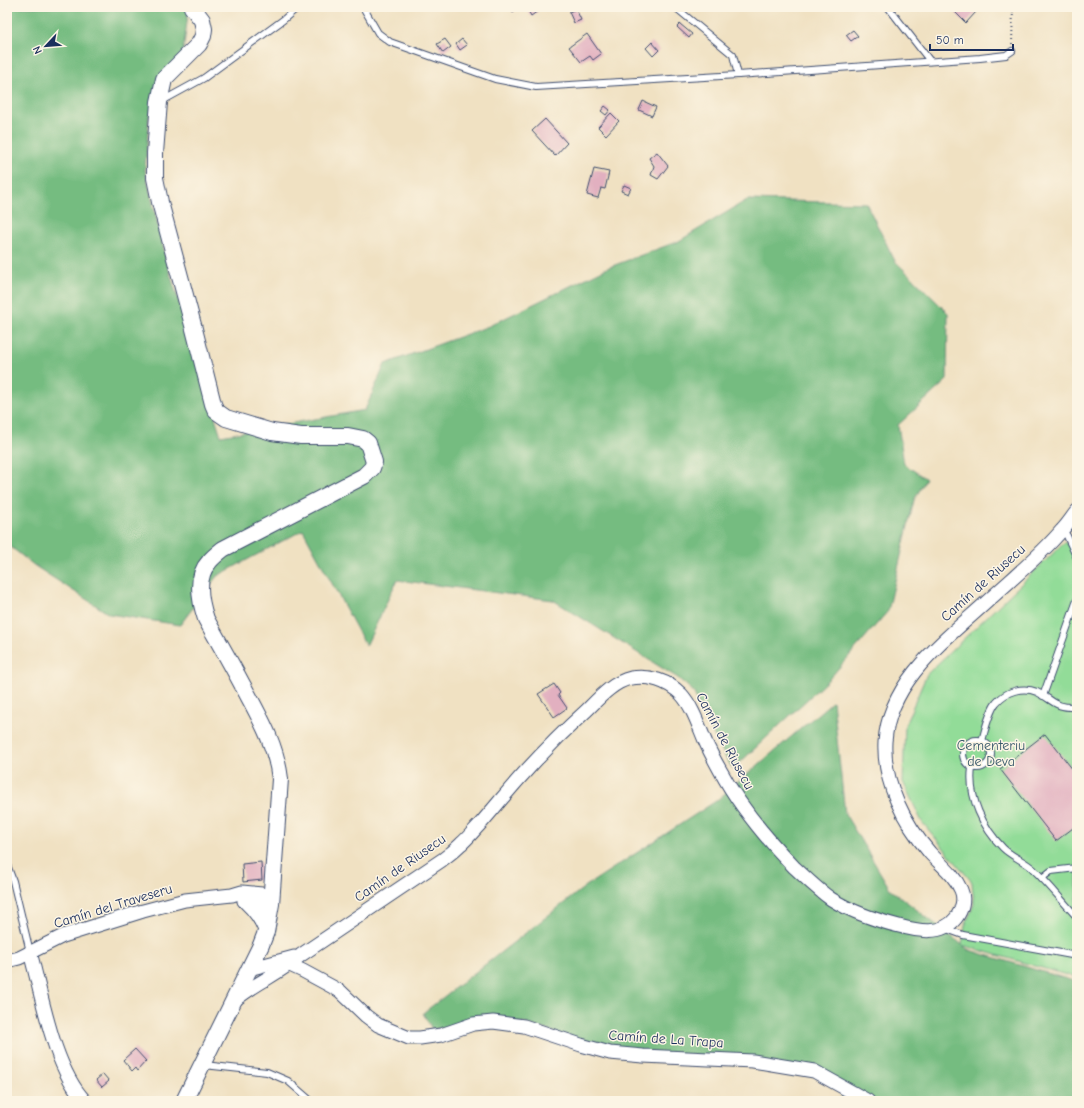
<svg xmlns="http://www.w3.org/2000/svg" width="1084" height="1108" font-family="'Comic Neue',sans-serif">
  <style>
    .green { fill: #92dc98; stroke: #56867b }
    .forest { fill: #75bc80; stroke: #48766f }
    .building { fill: #e2b0c0 }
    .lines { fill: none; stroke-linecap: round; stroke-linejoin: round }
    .service-casing { stroke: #3b4a6d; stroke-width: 8 }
    .minor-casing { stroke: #3b4a6d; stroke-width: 15 }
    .tertiary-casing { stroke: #3b4a6d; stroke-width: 18 }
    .path { stroke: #3b4a6d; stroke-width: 2; stroke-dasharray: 1 3; stroke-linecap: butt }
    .service { stroke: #fff; stroke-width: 6 }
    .minor { stroke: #fff; stroke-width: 13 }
    .tertiary { stroke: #fff; stroke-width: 16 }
    .labels { text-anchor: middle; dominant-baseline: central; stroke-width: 3; stroke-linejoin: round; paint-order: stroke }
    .street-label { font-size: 14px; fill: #1b2f5e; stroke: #fcf5e5 }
    .park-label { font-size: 14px; fill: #395a6c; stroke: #fcf5e5 }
  </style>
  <rect width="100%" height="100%" fill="#fcf5e5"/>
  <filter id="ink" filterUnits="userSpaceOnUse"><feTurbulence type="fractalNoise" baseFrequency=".025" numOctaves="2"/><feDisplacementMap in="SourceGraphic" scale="8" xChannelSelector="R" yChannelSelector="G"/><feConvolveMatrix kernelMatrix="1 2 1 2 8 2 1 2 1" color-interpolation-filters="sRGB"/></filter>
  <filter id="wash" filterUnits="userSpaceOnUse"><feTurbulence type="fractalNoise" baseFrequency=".012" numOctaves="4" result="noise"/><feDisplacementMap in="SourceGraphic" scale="16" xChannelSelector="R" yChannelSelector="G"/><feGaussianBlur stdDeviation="0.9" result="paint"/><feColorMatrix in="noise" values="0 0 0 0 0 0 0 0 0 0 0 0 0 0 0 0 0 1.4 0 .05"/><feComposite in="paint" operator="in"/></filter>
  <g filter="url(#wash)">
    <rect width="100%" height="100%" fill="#f0e1c2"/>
    <path class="green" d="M1077 534V978L962 945 965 926 974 904 972 882 922 822 903 782 905 725 927 674 1065 542 1068 545Z"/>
    <g class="forest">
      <path d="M7 7H189L182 59 149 116 145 170 167 264 221 436 365 410 385 364 489 326 607 268 679 241 747 200 866 203 895 261 948 313 947 380 898 425 904 464 926 479 914 500 888 611 830 678 733 769 727 760 706 720 693 691 678 678 553 600 397 580 366 646 303 530 217 576 180 625 109 614 35 566 7 544Z"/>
      <path d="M833 701 845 814 890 889 969 950 1077 982V1101H837L848 1092 814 1069 619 1051 523 1023 432 1029 423 1013 586 886 716 801Z"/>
    </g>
    <g id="blocks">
      <g class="building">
        <path d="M510 7H519L513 12Z"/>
        <path d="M526 7H536L538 11 531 16Z"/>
        <path d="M959 7H970L976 12 966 23 955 12Z"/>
        <path d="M576 9 581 20 574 23 569 12Z"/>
        <path d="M680 24 692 34 689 38 677 27Z"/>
        <path d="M853 30 858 36 851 41 846 35Z"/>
        <path d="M587 34 601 54 593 60 590 56 581 62 569 47Z"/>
        <path d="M445 39 451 47 443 53 437 44Z"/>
        <path d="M462 39 467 45 460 50 456 44Z"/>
        <path d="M652 42 659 50 653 56 646 48Z"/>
        <path d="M643 101 656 107 652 116 639 110Z"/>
        <path d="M605 106 610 110 606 115 601 111Z"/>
        <path d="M611 113 619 121 606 135 598 127Z"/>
        <path d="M545 119 567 143 555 156 532 131Z"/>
        <path d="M657 152 668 166 658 179 651 175 654 166 649 158Z"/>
        <path d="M594 169 609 172 605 189 601 188 598 198 587 195Z"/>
        <path d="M624 185 631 188 628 194 621 191Z"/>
        <path d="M554 684 560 693 558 695 567 708 554 717 538 694Z"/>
        <path d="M1045 734 1077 775V825L1056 841 1000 769Z"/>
        <path d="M261 862 262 880 243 882 242 864Z"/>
        <path d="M135 1049 146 1061 137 1071 135 1068 132 1071 123 1060Z"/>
        <path d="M103 1074 109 1081 102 1087 96 1080Z"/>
      </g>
    </g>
  </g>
  <g filter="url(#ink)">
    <use href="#blocks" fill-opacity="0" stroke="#3b4a6d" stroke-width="1"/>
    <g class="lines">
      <defs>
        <g id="service">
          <path d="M363 7 378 33 390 42 495 79 536 87 738 75 980 58 1006 55 1012 51"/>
          <path d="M675 7 733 55 738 75"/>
          <path d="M888 7 930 61"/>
          <path d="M162 101 204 78 283 20 298 7"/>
          <path d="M1063 530 1067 536 1077 558"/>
          <path d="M1043 696 1077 600"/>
          <circle cx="977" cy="754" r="14"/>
          <path d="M982 741C985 730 989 712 996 703 1006 691 1023 686 1037 692 1055 701 1054 708 1077 707"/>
          <path d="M972 768C968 797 983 828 1003 848 1012 857 1025 861 1033 869 1049 884 1062 901 1077 917"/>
          <path d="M7 865 13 881 30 952"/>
          <path d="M1042 878 1051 871 1077 868"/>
          <path d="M944 928 963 935 1077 956"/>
          <path d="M204 1065 267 1072 288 1081 311 1101"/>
        </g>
        <g id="minor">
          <path d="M246 903C255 911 261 920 266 932"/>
          <path d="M30 952C42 996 54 1069 85 1101"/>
          <path d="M7 961 19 958 63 936 143 911 185 900 232 895 242 892 262 894 271 904 264 907 244 901"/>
          <path d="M290 965 303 971 340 991 366 1016 378 1025 409 1038H420L441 1035 473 1024 493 1022 524 1026 581 1045 610 1053 643 1056 753 1061 814 1071 868 1101"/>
          <path d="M249 969 294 957"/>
          <path d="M235 1000C255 983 281 973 301 955L442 860C449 855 455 850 461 844 469 837 475 829 482 822 497 805 511 787 526 771 545 750 566 729 587 710 599 698 613 682 631 678 649 675 668 681 681 694 693 707 699 727 706 743 710 752 715 761 720 770 739 806 766 838 794 867 806 878 818 890 831 899 852 912 875 920 899 926 918 931 942 936 956 918 962 910 965 899 961 890 954 874 941 865 930 853 904 823 883 782 885 742 889 679 949 637 991 598 1015 576 1041 555 1062 530 1068 524 1072 517 1077 511"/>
        </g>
        <path id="tertiary" d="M184 1101 261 945 266 932 271 904 280 779C276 744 259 716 243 686 231 663 218 641 206 619 200 601 195 577 209 562 213 557 218 553 223 549L364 476 372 468 374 462 368 443 363 439 348 436H301L272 432 226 418 216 411 213 404 193 325 160 202 155 178V153L159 102 164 79 199 44 203 36 204 29 202 20 192 7"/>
      </defs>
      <use href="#service" class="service-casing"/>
      <use href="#minor" class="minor-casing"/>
      <use href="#tertiary" class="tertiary-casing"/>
      <path class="path" d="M1012 44 1013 7"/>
      <use href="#service" class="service"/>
      <use href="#minor" class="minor"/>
      <use href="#tertiary" class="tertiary"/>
    </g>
  </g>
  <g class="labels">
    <g class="street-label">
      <text transform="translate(983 583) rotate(-42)">Camín de Riusecu</text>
      <text transform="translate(725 741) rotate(62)">Camín de Riusecu</text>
      <text transform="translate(400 868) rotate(-35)">Camín de Riusecu</text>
      <text transform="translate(113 906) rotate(-17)">Camín del Traveseru</text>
      <text transform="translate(666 1039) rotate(4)">Camín de La Trapa</text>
    </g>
    <g class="park-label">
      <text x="991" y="745">Cementeriu<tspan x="991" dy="16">de Deva</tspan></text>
    </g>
  </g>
  <rect width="1084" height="1108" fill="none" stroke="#fcf5e5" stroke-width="24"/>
  <g transform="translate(46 46) rotate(244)" stroke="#fcf5e5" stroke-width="3" paint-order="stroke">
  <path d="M0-3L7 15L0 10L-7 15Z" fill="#1b2f5e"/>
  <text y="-6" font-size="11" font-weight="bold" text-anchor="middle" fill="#1b2f5e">N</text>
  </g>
  <path d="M930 44v6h83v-6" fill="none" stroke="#1b2f5e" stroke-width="2"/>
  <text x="936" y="44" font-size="12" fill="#1b2f5e" stroke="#fcf5e5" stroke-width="3" paint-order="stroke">50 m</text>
</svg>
